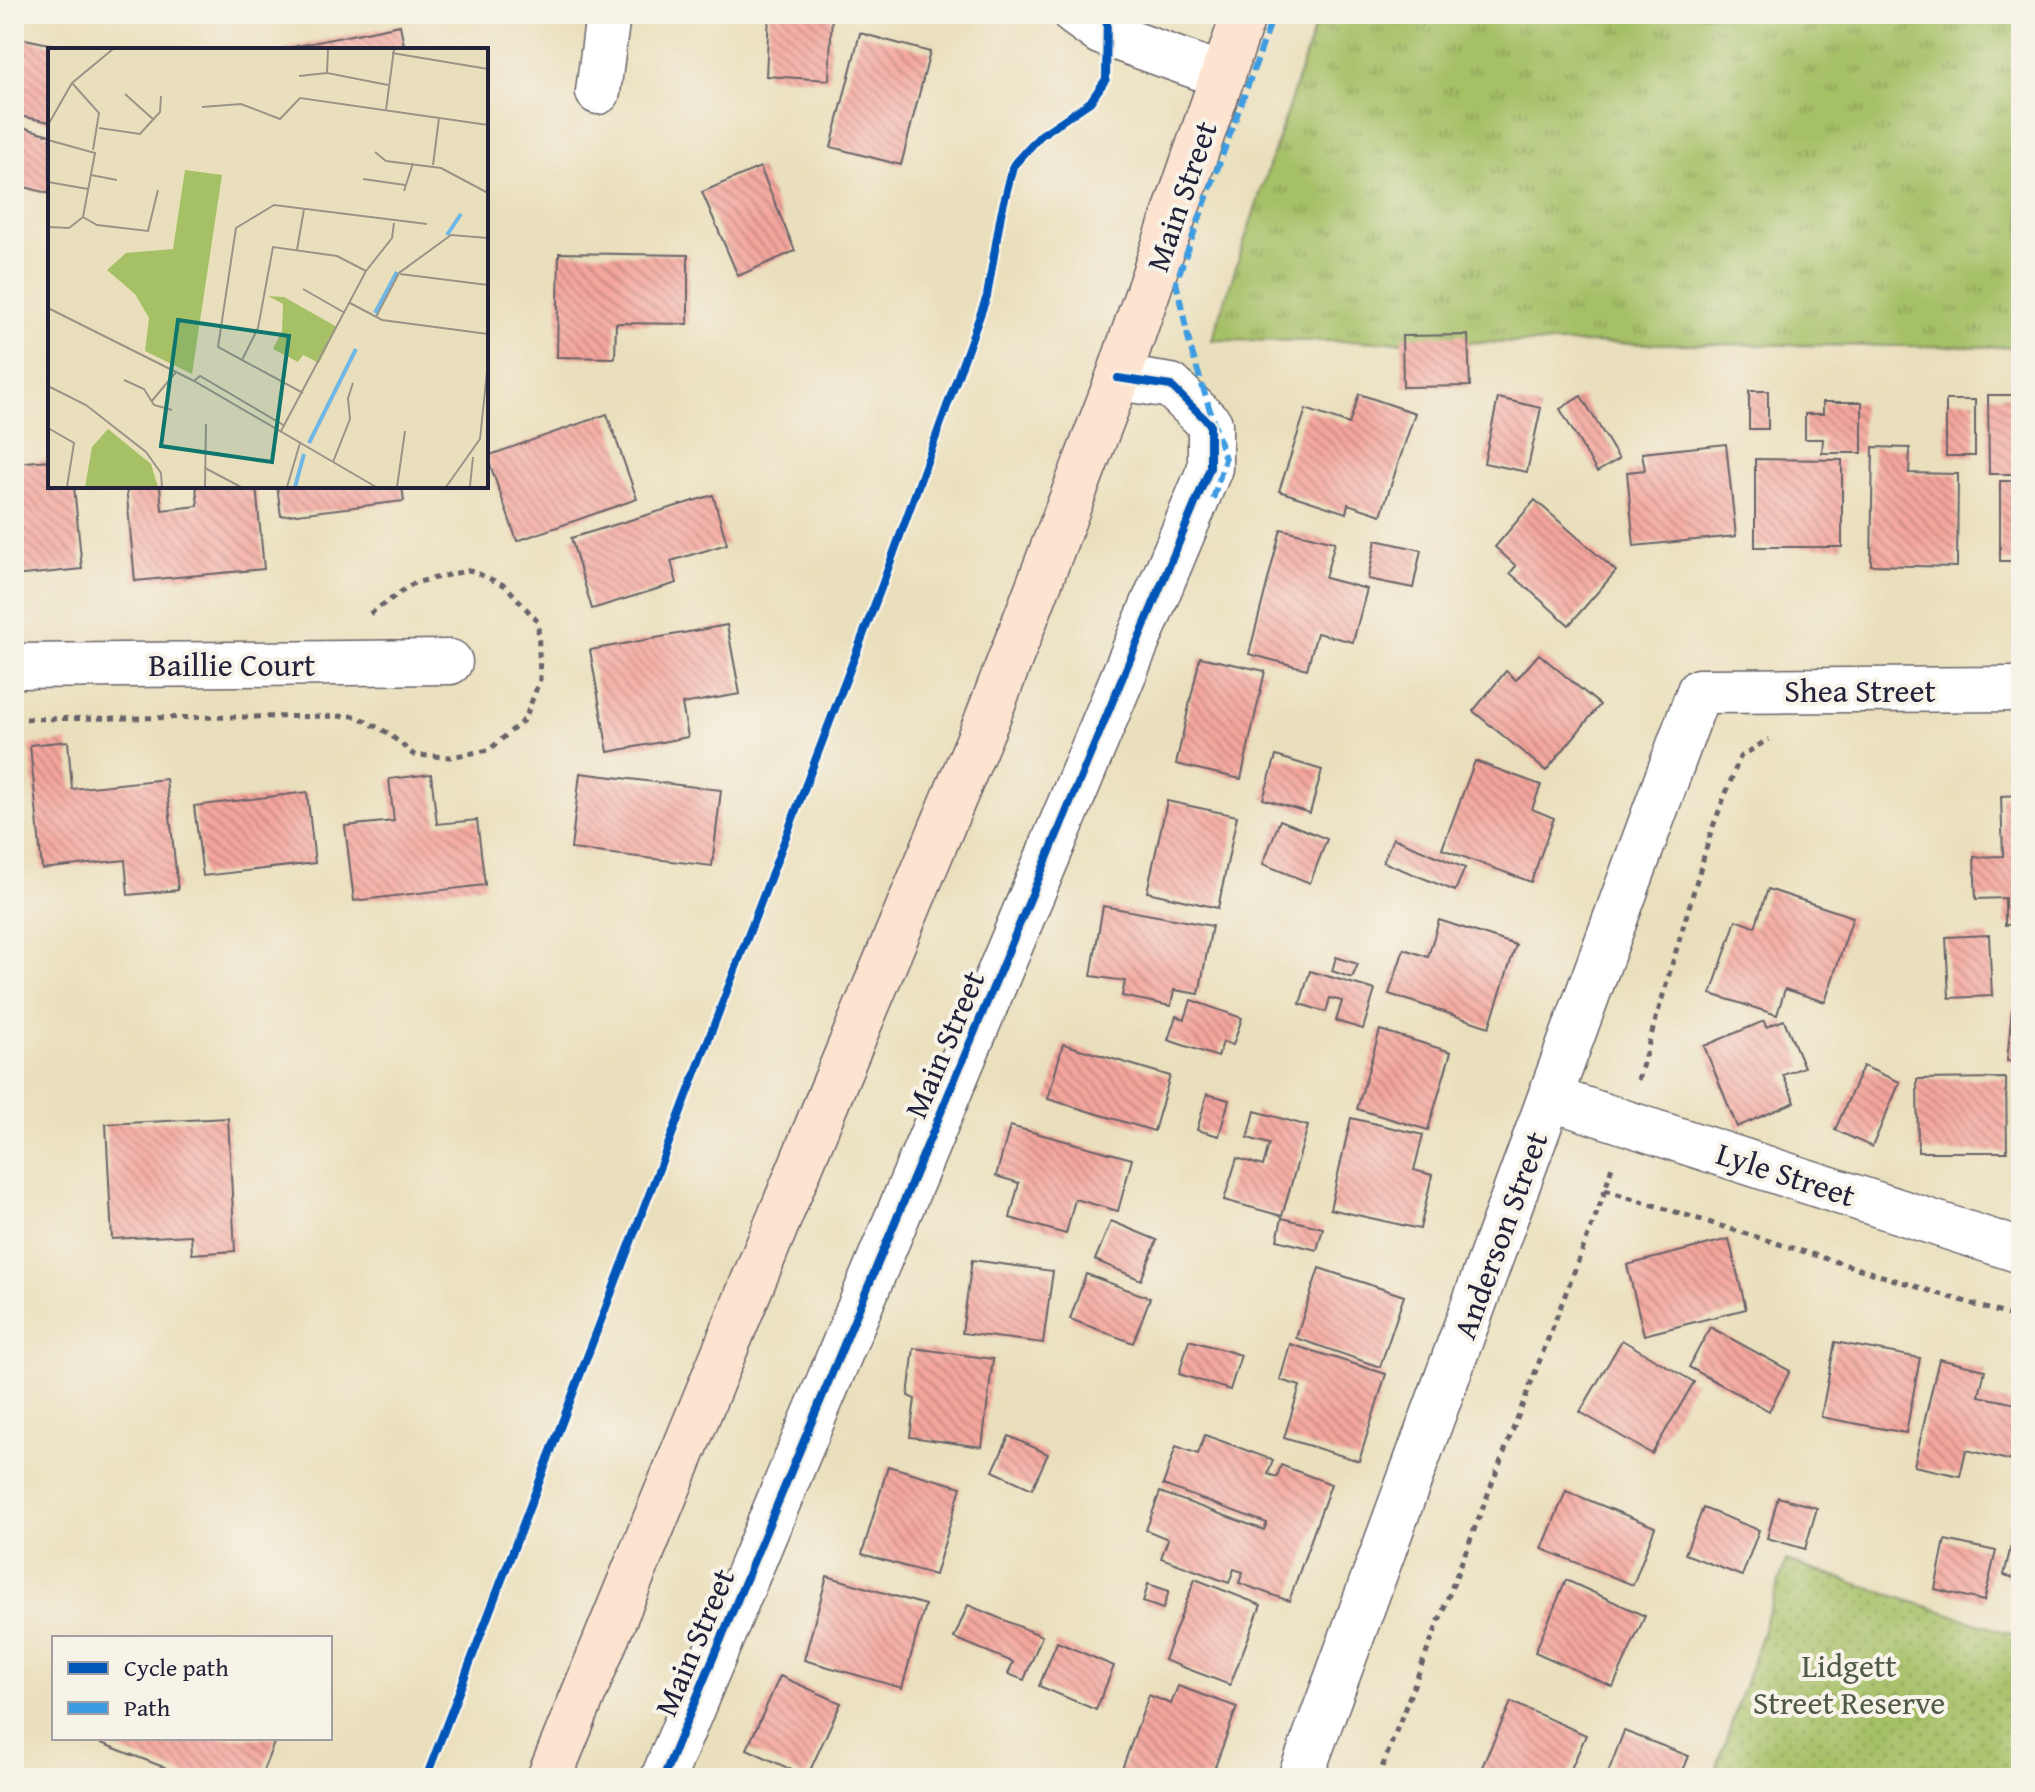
<svg xmlns="http://www.w3.org/2000/svg" width="2035" height="1792" font-family="'Gentium Book Plus',serif">
  <style>
    .grass { fill: url(#grass-tufts); stroke: #647150; stroke-width: 2 }
    .park { fill: url(#park-dots); stroke: #647150; stroke-width: 2 }
    .building { fill: url(#building-back-hatch) }
    .lines { fill: none; stroke-linecap: round; stroke-linejoin: round }
    .street-casing { stroke: #686468; stroke-width: 47 }
    .secondary-casing { stroke: #686468; stroke-width: 47 }
    .path { stroke: #686468; stroke-width: 5; stroke-dasharray: 6 6; stroke-linecap: butt }
    .street { stroke: #fff; stroke-width: 44 }
    .secondary { stroke: #fde4d0; stroke-width: 44 }
    .quiet { stroke: #3c9ce2; stroke-width: 6; stroke-dasharray: 12 6; stroke-linecap: butt }
    .cycleway-casing { stroke: #f7f3e8; stroke-width: 13 }
    .cycleway { stroke: #0057b8; stroke-width: 8 }
    .labels { text-anchor: middle; dominant-baseline: central; stroke-width: 8; stroke-linejoin: round; paint-order: stroke }
    .street-label { font-size: 32px; fill: #22223b; stroke: #f7f3e8 }
    .park-label { font-size: 32px; fill: #50594a; stroke: #f7f3e8 }
    .inset-river { fill: none; stroke: #6fb7e7; stroke-width: 4 }
    .inset-road { fill: none; stroke: #9a9388; stroke-width: 2 }
    .view { fill: #0f766e; fill-opacity: 0.15; stroke: #0f766e; stroke-width: 4 }
    .inset-edge { fill: none; stroke: #22223b; stroke-width: 4 }
  </style>
  <defs>
    <pattern id="grass-tufts" width="24" height="20" patternUnits="userSpaceOnUse" patternTransform="scale(2)"><rect width="24" height="20" fill="#a6c066"/><path d="M3 7l-1-3M5 7V3M7 7l1-3M15 17l-1-3M17 17v-4M19 17l1-3" fill="none" stroke="#879c55"/></pattern>
    <pattern id="park-dots" width="8" height="8" patternUnits="userSpaceOnUse" patternTransform="scale(2)"><rect width="8" height="8" fill="#a6c066"/><path d="M2 2h.1M6 6h.1" fill="none" stroke="#879c55" stroke-width="1.8" stroke-linecap="round"/></pattern>
    <pattern id="building-back-hatch" width="6" height="6" patternUnits="userSpaceOnUse" patternTransform="scale(2)"><rect width="6" height="6" fill="#f4a69d"/><path d="M-1 5l2 2M0 0l6 6M5-1l2 2" fill="none" stroke="#c58781"/></pattern>
  </defs>
  <rect width="100%" height="100%" fill="#f7f3e8"/>
  <filter id="ink" filterUnits="userSpaceOnUse"><feTurbulence type="fractalNoise" baseFrequency=".0125" numOctaves="2"/><feDisplacementMap in="SourceGraphic" scale="16" xChannelSelector="R" yChannelSelector="G"/><feConvolveMatrix kernelMatrix="1 2 1 2 8 2 1 2 1" color-interpolation-filters="sRGB"/></filter>
  <filter id="wash" filterUnits="userSpaceOnUse"><feTurbulence type="fractalNoise" baseFrequency=".006" numOctaves="4" result="noise"/><feDisplacementMap in="SourceGraphic" scale="32" xChannelSelector="R" yChannelSelector="G"/><feGaussianBlur stdDeviation="1.8" result="paint"/><feColorMatrix in="noise" values="0 0 0 0 0 0 0 0 0 0 0 0 0 0 0 0 0 1.4 0 .05"/><feComposite in="paint" operator="in"/></filter>
  <g filter="url(#wash)">
    <rect width="100%" height="100%" fill="#eadfbc"/>
    <path class="grass" d="M1319 14H2021V347L1212 340Z"/>
    <path class="park" d="M1786 1561 2021 1637V1778H1713Z"/>
    <g id="blocks">
      <g class="building">
        <path d="M769 14H832L829 80 766 76Z"/>
        <path d="M400 25 405 50H284L283 49Z"/>
        <path d="M860 33 930 52 901 165 831 147Z"/>
        <path d="M20 38 73 49 50 50V122L14 115V71Z"/>
        <path d="M15 125 50 135V194L14 184Z"/>
        <path d="M760 167 795 251 738 276 702 192Z"/>
        <path d="M559 253 688 255V324L616 323 615 358 557 357Z"/>
        <path d="M1468 335 1470 386 1403 387 1402 336Z"/>
        <rect x="1749" y="391" width="19" height="38"/>
        <path d="M1359 394 1415 413 1381 515 1348 504 1346 513 1279 491 1306 409 1349 424Z"/>
        <path d="M1988 395H2021V474H1989Z"/>
        <path d="M1581 396 1619 459 1597 472 1560 409Z"/>
        <path d="M1498 398 1541 408 1527 472 1484 463Z"/>
        <rect x="1946" y="400" width="29" height="56"/>
        <path d="M1823 402H1862V453H1822L1823 439H1805V414H1823Z"/>
        <path d="M607 414 637 499 517 541 487 456Z"/>
        <path d="M1726 444 1736 536 1634 546 1627 472 1645 470 1642 453Z"/>
        <path d="M1873 447 1910 448 1909 473 1958 474 1957 567 1871 565Z"/>
        <path d="M1755 459 1842 460V547H1755Z"/>
        <path d="M50 460V486H74L82 569 14 576V508H18L14 463Z"/>
        <rect x="2000" y="481" width="21" height="80"/>
        <path d="M126 486H160L162 510 198 506 196 486H256L264 569 135 581Z"/>
        <path d="M277 486H402L404 501 281 516Z"/>
        <path d="M713 495 727 544 671 561 677 583 592 609 571 538Z"/>
        <path d="M1535 500 1616 571 1569 625 1510 573 1516 566 1495 547Z"/>
        <path d="M1281 529 1335 542 1325 578 1367 589 1353 642 1317 633 1307 669 1249 654Z"/>
        <path d="M1376 540 1421 550 1413 588 1368 579Z"/>
        <path d="M727 625 740 694 682 704 688 737 608 752 590 650Z"/>
        <path d="M1539 654 1600 705 1546 771 1473 711 1506 671 1516 680Z"/>
        <path d="M1200 657 1265 671 1241 779 1176 764Z"/>
        <path d="M68 741 72 789 166 779 178 890 128 895 125 860 42 869 30 745Z"/>
        <path d="M1276 756 1322 770 1310 813 1263 799Z"/>
        <path d="M1475 761 1541 785 1532 809 1554 818 1531 882 1442 849Z"/>
        <path d="M580 773 721 790 712 866 571 849Z"/>
        <path d="M431 774 437 824 477 820 485 885 354 901 345 826 394 821 389 779Z"/>
        <path d="M307 792 315 863 203 876 194 806Z"/>
        <path d="M2021 795V924L2005 925V898L1976 899 1974 857 2003 856 2001 796Z"/>
        <path d="M1167 801 1237 816 1218 908 1147 892Z"/>
        <path d="M1280 820 1327 839 1310 883 1263 864Z"/>
        <path d="M1393 838 1465 868 1455 891 1383 862Z"/>
        <path d="M1768 889 1853 917 1825 1002 1785 989 1777 1015 1711 994 1736 920 1755 927Z"/>
        <path d="M1103 906 1212 926 1199 994 1174 990 1171 1006 1122 996 1125 981 1091 976Z"/>
        <path d="M1439 920 1516 945 1489 1027 1389 994 1404 949 1428 957Z"/>
        <path d="M1989 935 1992 996 1949 998 1946 937Z"/>
        <path d="M1336 957 1358 964 1352 978 1332 971Z"/>
        <path d="M1310 971 1375 990 1363 1029 1336 1021 1342 1001 1330 998 1326 1012 1300 1004Z"/>
        <path d="M1191 1000 1242 1018 1233 1045 1223 1042 1218 1057 1168 1040 1176 1016 1185 1019Z"/>
        <path d="M2012 1009 2021 1010V1063L2007 1061Z"/>
        <path d="M1784 1020 1804 1067 1783 1075 1795 1102 1737 1127 1704 1046 1764 1021 1766 1027Z"/>
        <path d="M1380 1030 1451 1052 1428 1130 1357 1109Z"/>
        <path d="M1063 1044 1170 1076 1154 1131 1048 1099Z"/>
        <path d="M1863 1066 1900 1082 1872 1147 1835 1130Z"/>
        <path d="M2006 1078 2007 1152H1918L1917 1079Z"/>
        <path d="M1207 1094 1229 1100 1219 1136 1197 1130Z"/>
        <path d="M1255 1111 1308 1126 1282 1216 1224 1200 1237 1158 1263 1166 1269 1144 1248 1138Z"/>
        <path d="M228 1118 235 1251 192 1254 191 1235 112 1239 106 1124Z"/>
        <path d="M1351 1118 1423 1135 1414 1170 1432 1175 1420 1229 1330 1209Z"/>
        <path d="M1010 1126 1132 1159 1118 1211 1075 1199 1066 1234 1010 1218 1019 1183 996 1176Z"/>
        <path d="M1282 1218 1323 1228 1317 1250 1277 1240Z"/>
        <path d="M1111 1221 1157 1240 1141 1280 1095 1260Z"/>
        <path d="M1729 1239 1746 1309 1644 1335 1627 1265Z"/>
        <path d="M972 1260 1053 1271 1043 1343 962 1333Z"/>
        <path d="M1319 1268 1404 1296 1380 1367 1296 1338Z"/>
        <path d="M1086 1274 1150 1298 1133 1343 1070 1319Z"/>
        <path d="M1710 1327 1790 1371 1769 1411 1689 1367Z"/>
        <path d="M1189 1340 1241 1355 1230 1390 1179 1374Z"/>
        <path d="M1622 1340 1694 1382 1652 1454 1580 1412Z"/>
        <path d="M1835 1342 1920 1358 1906 1433 1821 1417Z"/>
        <path d="M1290 1344 1386 1374 1359 1461 1284 1438 1300 1386 1280 1380Z"/>
        <path d="M914 1348 993 1359 982 1447 910 1437 915 1399 908 1396Z"/>
        <path d="M1939 1359 1985 1370 1979 1396 2021 1405V1463L1966 1450 1960 1476 1914 1466Z"/>
        <path d="M1205 1435 1273 1460 1268 1474 1277 1477 1281 1465 1331 1484 1289 1601 1239 1583 1243 1572 1234 1569 1229 1583 1161 1558 1168 1539 1146 1530 1160 1492 1264 1530 1267 1523 1163 1485 1176 1446 1198 1454Z"/>
        <path d="M1009 1436 1048 1454 1032 1489 993 1471Z"/>
        <path d="M888 1466 961 1487 935 1575 862 1554Z"/>
        <path d="M1566 1491 1655 1527 1633 1585 1542 1549Z"/>
        <path d="M1778 1497 1817 1508 1805 1549 1767 1538Z"/>
        <path d="M1703 1508 1759 1530 1742 1576 1685 1554Z"/>
        <path d="M2020 1510H2021V1580L2004 1575Z"/>
        <path d="M1945 1540 1996 1551 1984 1601 1935 1589Z"/>
        <path d="M827 1576 925 1605 902 1688 804 1660Z"/>
        <path d="M1195 1579 1261 1605 1230 1685 1164 1660Z"/>
        <path d="M1566 1580 1645 1616 1613 1687 1535 1652Z"/>
        <path d="M1148 1584 1169 1591 1163 1609 1143 1602Z"/>
        <path d="M968 1605 1042 1636 1024 1680 1008 1674 1013 1662 954 1638Z"/>
        <path d="M1057 1642 1114 1666 1096 1710 1039 1686Z"/>
        <path d="M780 1676 841 1703 807 1777 747 1749Z"/>
        <path d="M1178 1686 1237 1707 1211 1778H1137L1121 1772 1149 1695 1171 1704Z"/>
        <path d="M1511 1702 1586 1735 1567 1778H1477Z"/>
        <path d="M1624 1731 1689 1756 1680 1778H1606Z"/>
        <path d="M88 1738H276L260 1778H192Z"/>
      </g>
    </g>
  </g>
  <g filter="url(#ink)">
    <use href="#blocks" fill-opacity="0" stroke="#686468" stroke-width="2"/>
    <g class="lines">
      <defs>
        <g id="street">
          <path d="M1075 14 1100 32 1223 76"/>
          <path d="M598 92 608 14"/>
          <path d="M14 666 450 662"/>
          <path d="M1550 1098 2021 1251"/>
          <path d="M663 1778 1210 468V424L1171 386 1118 378"/>
          <path d="M1300 1778 1699 691 2021 689"/>
        </g>
        <path id="secondary" d="M549 1778 836 1080 986 722 1118 378 1244 14"/>
      </defs>
      <use href="#street" class="street-casing"/>
      <use href="#secondary" class="secondary-casing"/>
      <g class="path">
        <path d="M14 719 356 716 388 733 414 755 450 757 489 750 525 719 540 679 538 622 506 586 470 570 414 583 365 617"/>
        <path d="M1638 1080 1712 829 1740 757 1769 739"/>
        <path d="M1605 1190 2021 1319"/>
        <path d="M1378 1778 1603 1197 1612 1166"/>
      </g>
      <use href="#street" class="street"/>
      <use href="#secondary" class="secondary"/>
      <path class="quiet" d="M1213 499 1225 459 1190 346 1176 282 1274 14"/>
      <defs>
        <g id="cycleway">
          <path d="M426 1778 881 588 987 296 1001 214 1013 166 1041 135 1090 102 1106 79 1107 14"/>
          <path d="M663 1778 1210 468V424L1171 386 1118 378"/>
        </g>
      </defs>
      <use href="#cycleway" class="cycleway-casing"/>
      <use href="#cycleway" class="cycleway"/>
    </g>
  </g>
  <g class="labels">
    <g class="street-label">
      <text transform="translate(1181 196) rotate(-71)">Main Street</text>
      <text x="232" y="664">Baillie Court</text>
      <text x="1860" y="690">Shea Street</text>
      <text transform="translate(944 1044) rotate(-67)">Main Street</text>
      <text transform="translate(1786 1174) rotate(18)">Lyle Street</text>
      <text transform="translate(1500 1235) rotate(-70)">Anderson Street</text>
      <text transform="translate(694 1642) rotate(-67)">Main Street</text>
    </g>
    <g class="park-label">
      <text x="1849" y="1665">Lidgett<tspan x="1849" dy="37">Street Reserve</tspan></text>
    </g>
  </g>
  <g transform="translate(48 48)">
    <rect width="440" height="440" fill="#eadfbc"/>
    <path d="M137 122 174 127 144 326 97 303 101 270 87 246 59 222 78 205 125 201ZM60 381 103 416 110 439H37L44 399Z" fill="#a6c066"/>
    <path d="M220 248 236 249 289 279 271 315 255 307 250 314 225 301 234 283 235 256Z" fill="#a6c066"/>
    <path class="inset-river" d="M399 187 413 166M327 265 349 224M261 395 308 301M247 439 256 406"/>
    <path class="inset-road" d="M280 1 279 25 340 37M344 5 440 21M251 28 279 25M24 35 51 65 45 102M77 46 106 72M154 59 193 56 232 71 252 50 440 77M338 62 346 1M0 77 24 35 65 1M51 80 92 86 112 64 113 48M0 92 47 105 35 169 21 180 0 179M327 104 338 113 393 120 440 145M385 117 391 70M43 127 69 132M315 131 357 137M0 134 40 141M356 143 365 115M35 169 49 177 100 183 110 142M249 202 256 161M352 226 440 237M255 241 297 265M302 255 334 272 440 286M0 260 146 333 328 439M328 269 351 225 403 187 440 190M194 312 210 280 225 199 289 208 318 223M76 332 96 341 106 357 124 362M146 333 152 328 237 378M0 338 38 357 98 404 113 425 114 439M255 345 170 299 188 180 226 157 379 176M103 354 128 324M0 380 26 395 19 439M233 383 318 223 344 190 346 175M285 414 302 371 300 350 305 335M157 420 193 439M422 438 425 409M157 439 158 376M239 439 252 395M349 439 357 383M398 439 432 391 440 314"/>
    <path class="view" d="M130 272 241 288 224 414 113 398Z"/>
    <rect width="440" height="440" class="inset-edge"/>
  </g>
  <rect width="2035" height="1792" fill="none" stroke="#f7f3e8" stroke-width="48"/>
  <rect x="52" y="1636" width="280" height="104" fill="#f7f3e8" stroke="#a29fa3" stroke-width="2"/>
  <rect x="68" y="1662" width="40" height="12" fill="#0057b8" stroke="#a29fa3" stroke-width="2"/>
  <text x="124" y="1676" font-size="24" fill="#22223b">Cycle path</text>
  <rect x="68" y="1702" width="40" height="12" fill="#3c9ce2" stroke="#a29fa3" stroke-width="2"/>
  <text x="124" y="1716" font-size="24" fill="#22223b">Path</text>
</svg>
